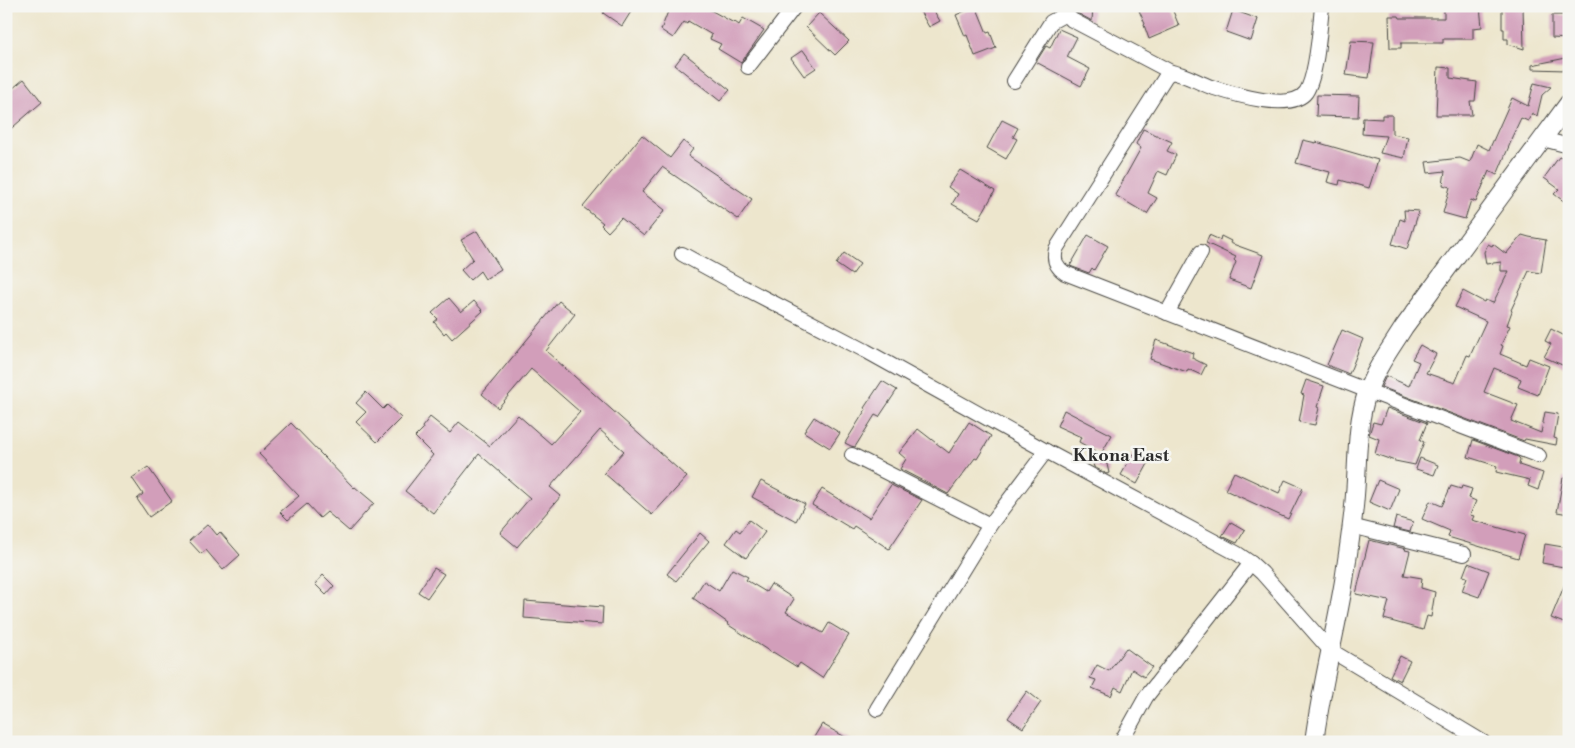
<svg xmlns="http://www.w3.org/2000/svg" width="1575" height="748" font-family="'Libre Bodoni',serif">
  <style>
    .building { fill: #d29eba }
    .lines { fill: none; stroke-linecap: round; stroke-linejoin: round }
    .minor-casing { stroke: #484743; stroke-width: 16 }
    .tertiary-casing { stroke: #484743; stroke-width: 20 }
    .minor { stroke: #fff; stroke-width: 14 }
    .tertiary { stroke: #fff; stroke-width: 18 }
    .labels { text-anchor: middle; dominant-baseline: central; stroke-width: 5; stroke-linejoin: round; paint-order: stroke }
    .quarter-label { font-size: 18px; font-weight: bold; fill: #2b2b2b; stroke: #f6f6f2 }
  </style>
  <rect width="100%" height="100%" fill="#f6f6f2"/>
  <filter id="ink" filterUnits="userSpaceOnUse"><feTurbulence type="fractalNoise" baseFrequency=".02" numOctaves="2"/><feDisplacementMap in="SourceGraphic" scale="10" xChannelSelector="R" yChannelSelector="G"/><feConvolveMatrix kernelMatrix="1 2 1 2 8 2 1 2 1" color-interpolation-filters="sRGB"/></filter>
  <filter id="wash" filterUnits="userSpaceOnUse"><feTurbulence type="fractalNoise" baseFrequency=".0096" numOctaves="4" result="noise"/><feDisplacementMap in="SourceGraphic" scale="20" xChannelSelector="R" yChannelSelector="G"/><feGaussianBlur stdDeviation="1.12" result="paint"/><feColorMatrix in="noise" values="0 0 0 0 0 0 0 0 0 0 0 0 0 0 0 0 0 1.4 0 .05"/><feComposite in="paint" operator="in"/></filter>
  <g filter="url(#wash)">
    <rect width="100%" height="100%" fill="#ede6cd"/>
    <g id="blocks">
      <g class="building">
        <path d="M608 6H626L632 10 622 26 603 13Z"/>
        <path d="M670 6H703L734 23 735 22 739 25 743 18 764 30 741 63 718 49 721 44 710 39 712 35 688 21 687 24 684 22 673 38 661 30Z"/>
        <path d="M917 6H931L940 21 929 27Z"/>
        <path d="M976 6 987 33 990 32 996 48 975 56 967 35 965 36 956 15Z"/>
        <path d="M1076 6H1093L1092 21 1077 13 1075 11Z"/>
        <path d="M1137 6H1171L1179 26 1149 39 1144 25 1145 24Z"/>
        <path d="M1444 6H1480L1482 27 1473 28V39H1443V43H1401V48H1390L1389 16H1399L1400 18H1444Z"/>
        <path d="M1502 6H1523L1524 49 1508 44V39H1504V29H1502Z"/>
        <path d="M1233 10 1258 19 1251 41 1226 32Z"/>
        <path d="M819 13 849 41 835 55 806 27Z"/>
        <path d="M1552 15H1569V39L1552 38Z"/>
        <path d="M1059 29 1077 37 1067 57 1090 69 1081 86 1036 62 1046 46 1050 48Z"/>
        <path d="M1351 41 1374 42 1369 78 1346 75Z"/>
        <path d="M803 50 816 68 804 76 791 58Z"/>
        <path d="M684 53 730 90 720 101 675 65Z"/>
        <path d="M1566 58V70L1532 69V65Z"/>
        <path d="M1438 67 1450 68V78L1477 82 1475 101H1470L1472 115H1436Z"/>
        <path d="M24 79 42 102 6 133V94Z"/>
        <path d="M1534 83 1551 87 1542 95 1537 116 1532 113 1528 121 1521 118 1511 139H1512L1497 175 1489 171 1476 202 1471 200 1465 219 1443 213 1450 187 1443 185 1445 171 1428 173 1426 162 1460 158 1470 162 1477 144 1489 150 1512 98 1528 106Z"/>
        <path d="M1317 95 1359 96 1358 117 1316 116Z"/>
        <path d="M1382 115H1392V134L1408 137 1404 158 1380 153 1386 136 1362 134 1363 118 1382 119Z"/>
        <path d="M1002 120 1018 128 1013 137 1017 139 1006 159 987 148Z"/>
        <path d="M1143 129 1172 142 1167 151 1176 155 1167 175 1158 171 1148 193 1157 198 1147 214 1115 195 1141 148 1136 144Z"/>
        <path d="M642 135 670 158 683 141 693 149 688 156 752 199 738 219 662 167 642 192 665 210 644 236 621 218 608 232 601 225 603 223 583 207Z"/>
        <path d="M1303 140 1316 143V142L1378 160 1369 188 1340 180 1339 185 1327 182 1330 172 1296 163Z"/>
        <path d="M1559 157 1569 161V205L1554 194 1559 189 1544 178Z"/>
        <path d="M960 170 995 191 979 219 952 204 958 194 948 187Z"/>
        <path d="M1404 210 1419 211 1407 249 1392 244 1400 219 1405 221Z"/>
        <path d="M477 231 501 269 485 279 480 271 470 280 461 270 473 259 461 240Z"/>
        <path d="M1088 235 1108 246 1094 270 1092 268 1089 273 1070 266Z"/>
        <path d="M1209 235 1220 240 1221 236 1231 241 1230 243 1263 255 1251 288 1229 280 1236 262 1234 260 1236 257 1206 243Z"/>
        <path d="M1522 235 1529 237 1546 240 1541 273 1529 271 1511 310 1512 311 1507 325 1510 326 1501 345 1503 346 1500 354 1526 365 1529 358 1549 366 1538 395 1518 387 1521 379 1494 368 1484 392 1518 405 1511 421 1541 433 1545 412 1558 414 1554 438 1557 439 1556 445 1525 439 1524 441 1381 387 1386 376 1409 386 1419 362 1412 359 1420 345 1436 354 1426 373 1455 383 1467 355 1470 356 1486 321 1455 307 1463 291 1484 302 1485 300 1493 303 1509 271H1501V262L1486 264 1484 252 1488 244 1492 246 1493 244 1506 254Z"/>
        <path d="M844 253 860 264 852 275 836 264Z"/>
        <path d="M449 298 461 312 474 301 483 311 452 339 446 332 444 334 434 322 438 319 432 313Z"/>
        <path d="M559 301 575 314 546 351 687 477 652 515 604 473 624 451 600 430 550 487 561 496 517 547 500 533 530 498 479 454 433 513 405 491 433 455 415 437 423 429 422 427 430 417 450 433 459 422 490 446 518 415 551 444 580 412 531 369 498 408 482 394Z"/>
        <path d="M1551 329 1569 338V368L1544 357 1551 344 1545 341Z"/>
        <path d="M1342 330 1363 339 1349 374 1327 365Z"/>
        <path d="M1156 340 1193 353 1192 358 1206 365 1201 375 1188 369 1187 372 1150 359Z"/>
        <path d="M1306 380 1324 386 1317 407 1319 408 1315 425 1299 422 1304 395 1301 394Z"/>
        <path d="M882 381 897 390 879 417 875 415 855 447 851 446 845 443 866 409 864 408Z"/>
        <path d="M366 392 383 409 387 405 401 418 377 442 356 422 366 412 356 403Z"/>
        <path d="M1387 408 1427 423 1420 440 1424 442 1415 465 1395 461 1375 454 1379 439 1369 435 1373 422 1381 424Z"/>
        <path d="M1064 410 1112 435 1101 454 1079 442 1081 437 1057 426Z"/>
        <path d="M814 417 840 433 830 448 804 432Z"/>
        <path d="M969 422 991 436 977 459 975 458 948 494 900 469 906 459 899 453 918 429 949 453Z"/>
        <path d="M291 423 354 488 355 487 374 503 349 531 327 512 320 518 307 504 288 520 280 512 299 496 259 454Z"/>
        <path d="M1473 440 1518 457 1520 459 1519 465 1543 473 1538 490 1528 486 1530 480 1496 472 1497 466 1468 457Z"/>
        <path d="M1133 454 1149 462 1137 484 1121 475Z"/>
        <path d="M1420 458 1438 465 1434 475 1416 469Z"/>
        <path d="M1106 460 1109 473 1107 474 1094 467 1093 464Z"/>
        <path d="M148 467 172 501 149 517 137 499 143 494 132 478Z"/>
        <path d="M1234 472 1279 493 1285 480 1303 488 1288 519 1225 490Z"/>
        <path d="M1563 478 1569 479V514L1557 512Z"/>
        <path d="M1378 480 1399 489 1390 511 1369 502Z"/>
        <path d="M761 481 805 504 796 521 752 497Z"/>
        <path d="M891 485 922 500 889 549 854 526 852 529 812 505 822 489 869 518Z"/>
        <path d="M1451 486 1461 489 1462 486 1472 489 1469 498 1476 501 1470 515 1474 516 1472 520 1525 535 1518 558 1448 537 1450 531 1422 519 1430 501 1442 506Z"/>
        <path d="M1396 517 1413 522 1410 532 1393 528Z"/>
        <path d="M749 520 765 532 746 558 726 543 736 529 740 532Z"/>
        <path d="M1231 522 1245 530 1237 543 1222 536Z"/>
        <path d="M208 524 217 535 220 532 240 555 223 570 206 550 201 554 189 541Z"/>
        <path d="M700 533 709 541 676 581 667 574Z"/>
        <path d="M1369 540 1406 549 1405 550 1410 551 1404 575 1422 578 1421 588 1435 592 1431 617 1427 616 1423 630 1384 619 1389 601 1356 594Z"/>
        <path d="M1545 544 1569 548V568L1542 563Z"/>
        <path d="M1468 563 1489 571 1479 597 1462 591 1467 577 1463 576Z"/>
        <path d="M434 568 444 574 427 598 418 592Z"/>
        <path d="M732 569 748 577 746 580 766 592 771 584 794 599 786 612 823 633 829 623 849 635 822 678 800 663 797 667 773 652 772 653 727 624 728 623 693 598 704 581 719 591Z"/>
        <path d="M1569 574V625L1551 618Z"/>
        <path d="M323 575 334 586 326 595 315 584Z"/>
        <path d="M525 601 603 607 602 624 524 618Z"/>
        <path d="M1126 648 1152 667 1144 677 1132 669 1122 691 1115 687 1111 696 1092 688 1096 680 1090 678 1097 665 1109 671Z"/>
        <path d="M1400 656 1410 661 1400 681 1390 676Z"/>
        <path d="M1027 691 1041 702 1023 728 1008 718Z"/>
        <path d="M822 724 829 728 854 742H811Z"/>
      </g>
    </g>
  </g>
  <g filter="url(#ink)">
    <use href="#blocks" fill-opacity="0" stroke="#484743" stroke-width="1"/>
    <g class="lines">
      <defs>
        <g id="minor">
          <path d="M1322 6C1320 27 1317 75 1306 92 1291 113 1230 93 1211 87 1197 82 1185 74 1171 72L1166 76 1056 249C1053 260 1056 267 1065 273L1368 391 1539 456"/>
          <path d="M748 67 795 6"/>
          <path d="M1014 81 1051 22 1062 16H1068L1072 20 1171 72"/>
          <path d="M1543 139 1569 146"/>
          <path d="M682 254 737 284 866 351 1046 451 1238 554 1251 563 1262 573 1330 650 1483 742"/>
          <path d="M1167 313 1201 252"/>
          <path d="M852 455 990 525"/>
          <path d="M1351 526 1464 554"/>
          <path d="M877 709 990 525 1046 451"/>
          <path d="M1121 742 1146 697 1251 563"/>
        </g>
        <path id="tertiary" d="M1314 742C1321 688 1335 635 1344 581 1348 553 1353 523 1355 495 1358 460 1356 426 1367 393 1375 369 1391 348 1404 327L1569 103"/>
      </defs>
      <use href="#minor" class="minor-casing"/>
      <use href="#tertiary" class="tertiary-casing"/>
      <use href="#minor" class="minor"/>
      <use href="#tertiary" class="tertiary"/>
    </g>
  </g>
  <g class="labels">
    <g class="quarter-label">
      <text x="1121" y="455">Kkona East</text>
    </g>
  </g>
  <rect width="1575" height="748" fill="none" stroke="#f6f6f2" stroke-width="25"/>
</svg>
